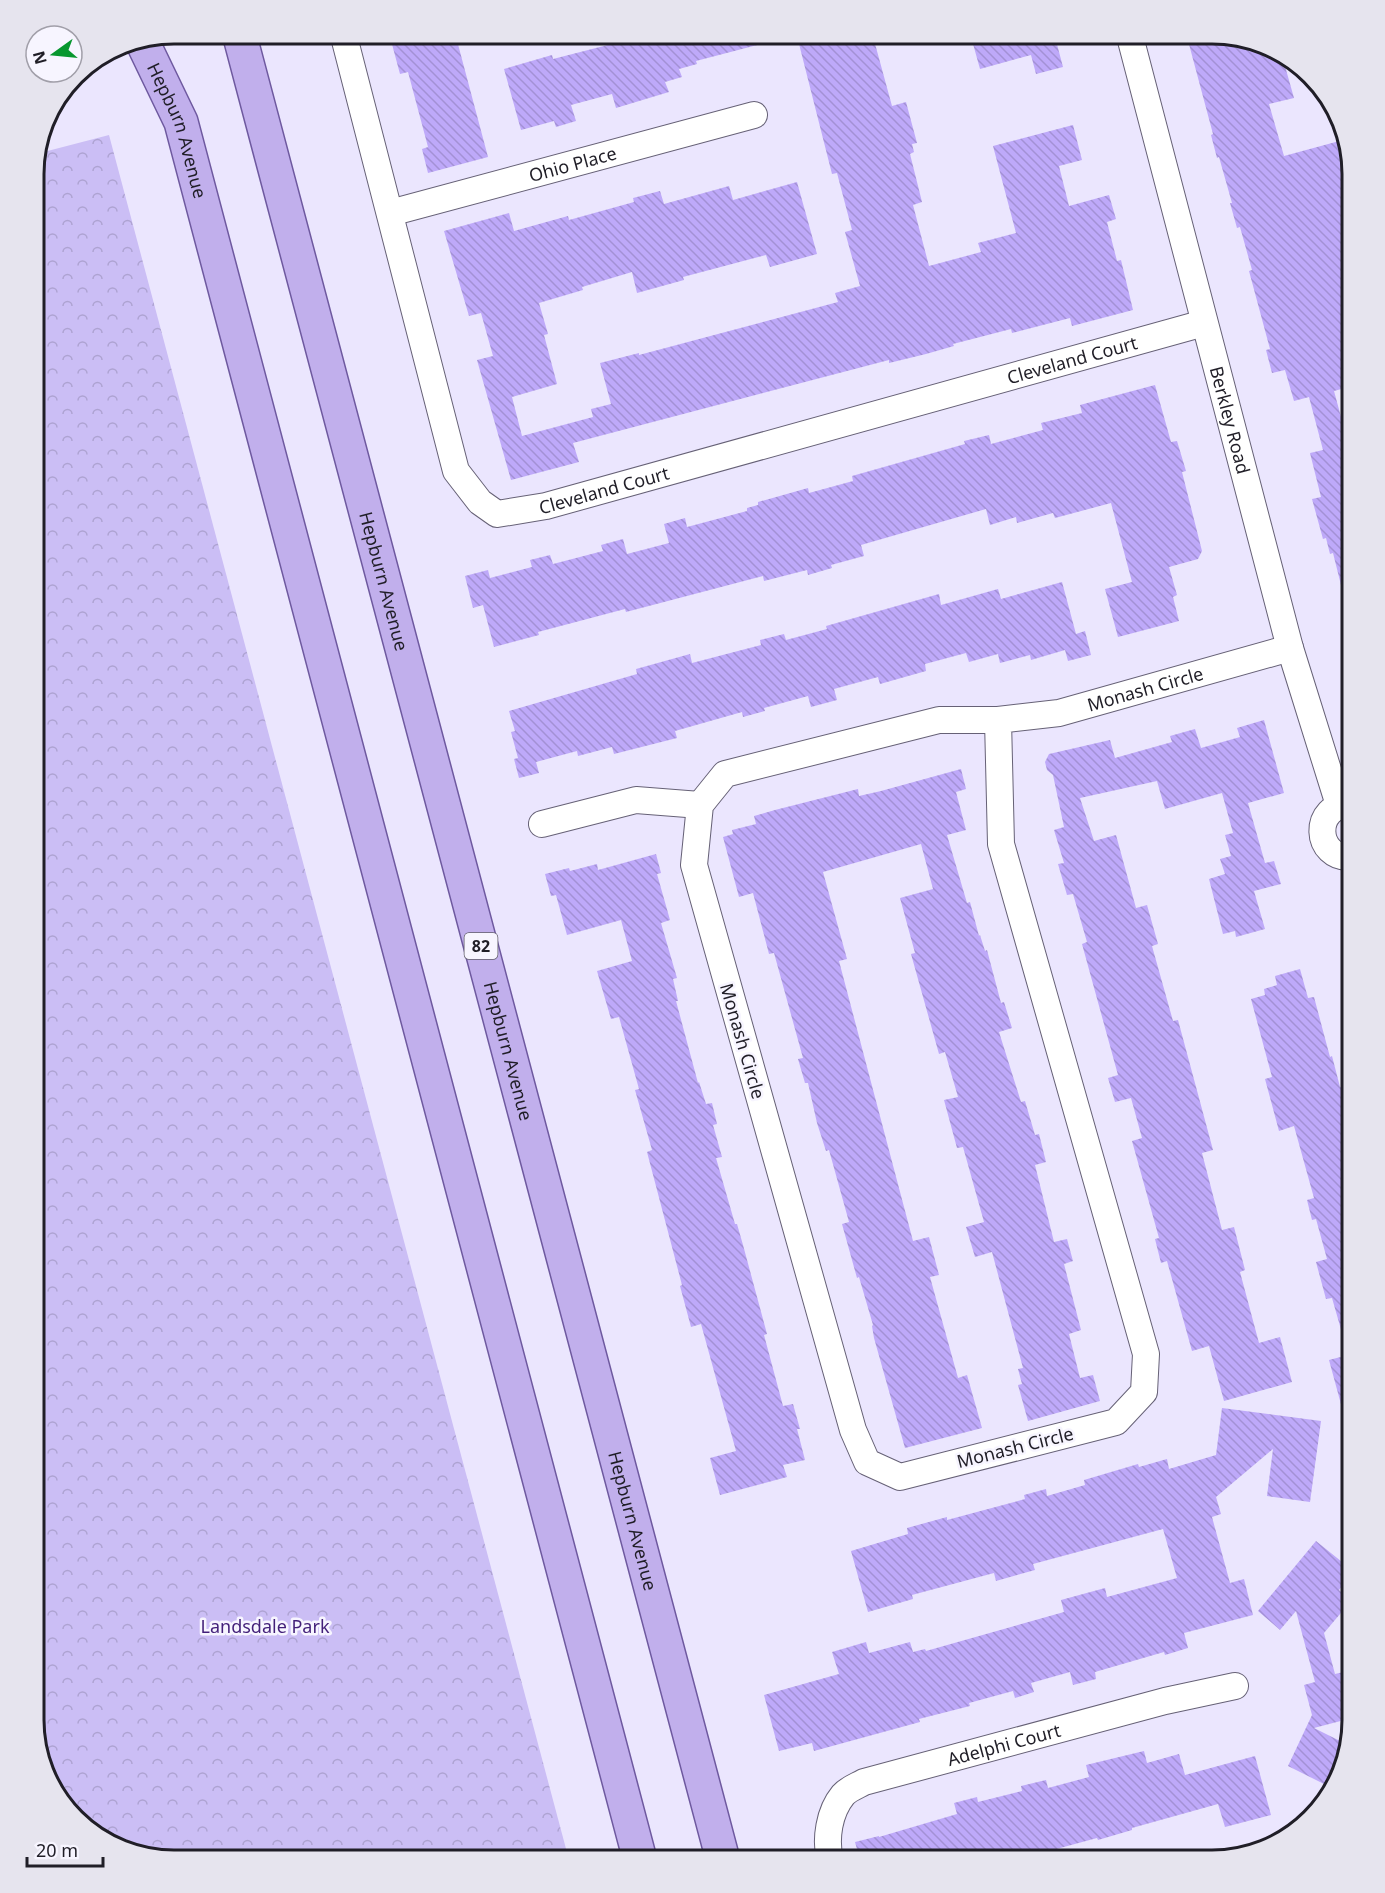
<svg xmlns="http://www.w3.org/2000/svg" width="1385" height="1893" font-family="'Noto Sans',sans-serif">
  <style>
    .park { fill: url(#park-crowns) }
    .building { fill: url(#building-back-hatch) }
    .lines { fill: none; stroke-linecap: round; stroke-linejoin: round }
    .minor-casing { stroke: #666176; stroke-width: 28 }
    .primary-casing { stroke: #6e599f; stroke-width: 36 }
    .minor { stroke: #fff; stroke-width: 26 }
    .primary { stroke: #c1afec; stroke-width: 33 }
    .labels { text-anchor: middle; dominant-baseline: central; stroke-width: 5; stroke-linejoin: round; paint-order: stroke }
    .shield { fill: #f7f5ff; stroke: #605e68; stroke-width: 1.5 }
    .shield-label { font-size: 16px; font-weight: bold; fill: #201e27 }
    .street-label { font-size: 18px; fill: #201e27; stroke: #f7f5ff }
    .park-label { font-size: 18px; fill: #421f79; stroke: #f7f5ff }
    .rim { fill: none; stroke: #201e27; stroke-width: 3 }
  </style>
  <defs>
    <pattern id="park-crowns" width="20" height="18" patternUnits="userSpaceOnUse" patternTransform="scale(1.5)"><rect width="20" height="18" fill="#cbbef5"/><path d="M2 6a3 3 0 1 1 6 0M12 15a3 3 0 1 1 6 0" fill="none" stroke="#aea3d2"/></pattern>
    <pattern id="building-back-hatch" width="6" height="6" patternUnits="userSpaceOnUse" patternTransform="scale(1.5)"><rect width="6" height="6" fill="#bea9f9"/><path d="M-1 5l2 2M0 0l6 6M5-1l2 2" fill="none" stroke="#a391d5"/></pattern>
  </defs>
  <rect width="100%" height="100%" fill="#ebe6fe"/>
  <path class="park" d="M109 135 569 1860H164L103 1841 52 1790 33 1720V164L36 154Z"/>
  <g class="building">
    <path d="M389 33H455L488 157 428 173 422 149 428 147 408 72 400 74Z"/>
    <path d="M634 33H775L776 40 696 61 697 64 679 69 682 77 665 82 669 92 616 108 612 94 571 105 576 121 556 127 554 121 521 130 504 69 552 55 553 59 635 38Z"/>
    <path d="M807 33H862L874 40 892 106 906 102 917 143 912 144 914 152 910 154 922 202 913 205 929 266 981 252 978 243 1016 233 993 146 1073 125 1082 160 1059 166 1069 206 1109 195 1116 219 1107 222 1117 261 1121 260 1133 310 1072 326 1070 318 1012 333 1011 329 953 344 954 346 926 354 889 363V360L573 443 579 462 511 480 477 360 493 356 481 313 469 316 444 231 509 213 514 231 568 216 569 220 634 202 633 198 660 191 664 204 729 186 733 200 797 182 817 254 770 267 766 255 683 277 684 280 637 293 632 272 582 287 583 290 539 303 548 334 544 335 557 384 512 397 522 436 593 417 591 409 611 404 600 363 639 353V355L838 302 835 293 860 286 845 232 852 230 837 173 832 174 797 36Z"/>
    <path d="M970 33H1054L1063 67 1036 74 1031 55 980 69Z"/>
    <path d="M1186 33H1221L1281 52 1294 98 1269 104 1284 156 1343 140 1352 173V384L1345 385V388L1334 391 1344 428 1352 426V600L1345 601 1333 553 1330 554 1326 538 1323 539 1312 499 1321 497 1310 453 1323 450 1309 397 1294 401 1285 370 1272 373 1266 350 1270 349 1249 271 1252 270 1240 227 1237 228 1230 203H1232L1219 157 1217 158 1211 135 1213 134Z"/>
    <path d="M1155 385 1171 442 1177 441 1186 471 1182 472 1202 551 1198 559 1169 567 1177 595 1173 597 1179 621 1118 637 1105 589 1132 582 1111 503 1055 518 1053 513 1017 523 1016 517 990 525 986 509 861 545 864 556 831 565 832 568 808 575 807 570 764 581 763 576 626 612 625 609 538 632 539 635 494 647 483 605 473 608 465 576 488 570 490 578 532 567 530 560 550 555 553 564 603 551 601 545 623 539 627 554 669 543 664 524 685 518 687 527 747 511V508L758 505V502L808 488 809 493 853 481 852 476 965 444 964 441 989 435 991 444 1043 430 1041 423 1082 413 1080 405Z"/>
    <path d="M1062 582 1076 634 1085 631 1091 655 1068 661 1065 650 1031 660 1030 655 1000 663 998 654 969 662 966 653 925 664 926 671 880 684 878 677 834 689 837 700 811 707 808 696 764 708 765 711 743 717 742 712 675 731 677 738 614 754 612 747 578 756 577 751 536 762 539 773 519 778 514 759 518 758 511 732 515 731 509 711 637 674 636 669 690 654 692 663 761 645 760 640 784 634 786 640 827 629 826 626 939 594 941 605 998 589 1001 599Z"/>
    <path d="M1264 720 1284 793 1248 803 1265 863 1274 861 1281 884 1254 891 1265 929 1236 937 1235 931 1223 934 1209 879 1225 874 1220 859 1231 856 1225 835 1233 833 1222 793 1165 809 1157 781 1080 798 1094 841 1116 835 1136 908 1147 905 1158 944 1152 946 1173 1021 1178 1020 1213 1150 1202 1153 1222 1230 1234 1227 1245 1270 1240 1272 1259 1343 1280 1337 1292 1382 1224 1401 1209 1346 1192 1351 1167 1261 1161 1263 1155 1239 1159 1238 1132 1141 1142 1138 1131 1098 1115 1102 1108 1078 1118 1075 1082 944 1087 942 1073 894 1067 895 1058 864 1064 863 1054 830 1064 827 1053 775 1047 770 1045 762 1049 754 1110 740 1115 758 1172 742 1170 736 1195 729 1201 748 1240 737 1237 728Z"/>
    <path d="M961 769 966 789 956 792 966 830 947 835 967 903 970 902 979 936 980 935 985 951 987 950 1001 1003 1004 1002 1012 1028 999 1032 1021 1102 1025 1101 1035 1135 1039 1134 1046 1162 1035 1165 1054 1242 1067 1239 1073 1261 1064 1264 1081 1330 1069 1334 1080 1378 1093 1375 1100 1401 1028 1421 1018 1385 1022 1384 1018 1369 1023 1368 992 1252 975 1257 966 1227 984 1222 963 1147 957 1148 944 1100 958 1097 945 1052 939 1054 911 954 915 953 900 898 933 889 921 844 823 872 847 959 839 961 913 1241 929 1237 939 1275 930 1277 958 1378 967 1375 982 1428 905 1448 874 1338 872 1326 873 1325 859 1277 857 1278 842 1224 849 1222 829 1150 826 1151 817 1123 808 1083H805L798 1059 803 1058 774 953 769 954 753 893 739 897 723 837 733 834 732 830 756 824 754 816 775 810 858 789 859 796 881 791Z"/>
    <path d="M656 854 661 873 657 874 670 920 661 923 677 978 673 979 678 1001H676L698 1083 699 1082 706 1104 712 1103 717 1124 713 1125 722 1157 716 1158 735 1224H737L743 1245 767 1334 764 1335 783 1406 793 1404 800 1429H797L805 1460 783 1465 787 1477 720 1495 710 1458 736 1451 701 1324 691 1327 680 1286 682 1285 647 1152 652 1150 635 1090 639 1089 619 1017 611 1019 597 971 632 961 621 920 567 935 556 895 551 896 545 874 569 868 570 871 597 864 598 870Z"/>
    <path d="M1300 969 1308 998 1314 997 1330 1057 1332 1056 1340 1087 1344 1086 1352 1114V1346L1346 1347 1332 1298 1326 1299 1316 1262 1327 1259 1316 1219 1312 1220 1307 1200 1314 1198 1294 1126 1279 1131 1265 1079 1272 1077 1251 999 1265 995 1264 989 1277 985 1275 976Z"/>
    <path d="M1352 1354V1418L1345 1419 1329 1360Z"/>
    <path d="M1222 1408 1321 1421 1310 1502 1267 1496 1273 1449 1216 1497 1221 1514 1212 1517 1230 1583 1244 1579 1253 1615 1184 1633 1188 1648 1165 1655 1164 1652 1095 1672 1096 1679 1073 1685 1070 1672 1031 1683 1034 1692 1015 1698 1013 1691 969 1703 970 1706 919 1719 920 1722 814 1751 812 1743 779 1751 764 1695 839 1674 832 1652 866 1642 869 1653 910 1642 913 1652 925 1649 926 1651 1064 1612 1061 1600 1105 1588 1107 1597 1177 1578 1163 1529 1033 1564 1035 1570 996 1581 994 1573 912 1595 913 1599 868 1612 851 1551 908 1534 907 1528 947 1517V1520L1025 1499 1024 1495 1046 1489 1047 1496 1085 1485 1084 1480 1138 1464 1139 1467 1167 1459 1169 1469 1216 1455Z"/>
    <path d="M1316 1541 1352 1570V1574L1339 1590 1351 1601 1324 1633 1335 1674 1352 1670V1718L1314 1728 1346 1744 1338 1774 1330 1787 1288 1766 1312 1715 1304 1685 1315 1682 1296 1611 1280 1630 1258 1611Z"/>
    <path d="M1144 1751 1147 1763 1179 1754 1185 1775 1255 1756 1271 1815 1225 1827 1218 1804 1132 1828V1830L1098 1840 1097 1838 1016 1860H860L855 1842 879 1836V1837L957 1814 954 1803 977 1797 978 1802 1022 1791 1021 1786 1046 1780 1048 1788 1089 1777 1086 1765Z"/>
  </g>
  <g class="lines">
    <defs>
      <g id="minor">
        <path id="s1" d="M343 33 456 471 480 502 497 514 546 506 1204 323"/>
        <path id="s2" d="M1129 33 1290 648 1339 805"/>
        <path id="s3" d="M390 213 754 115"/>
        <path id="s4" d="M998 720 1001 844 1146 1354 1144 1392 1116 1422 900 1477 867 1462 853 1430 694 865 700 805 725 774 939 720H998L1059 713 1290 648"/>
        <path d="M542 824 636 800 700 805"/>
        <path d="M1352 857C1314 860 1311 804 1352 804"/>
        <path id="s5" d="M830 1860C825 1839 829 1812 843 1795 848 1789 857 1786 864 1782L1165 1701 1235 1686"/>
      </g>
      <g id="primary">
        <path id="s6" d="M239 33 723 1860"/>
        <path id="s7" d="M141 39 181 122 640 1860"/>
      </g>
    </defs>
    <use href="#minor" class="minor-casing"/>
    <use href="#primary" class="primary-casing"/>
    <use href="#minor" class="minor"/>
    <use href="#primary" class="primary"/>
  </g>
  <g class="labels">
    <rect class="shield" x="464.5" y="933" width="33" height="26" rx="4.5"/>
    <g class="shield-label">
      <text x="481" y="946">82</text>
    </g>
    <g class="street-label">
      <text stroke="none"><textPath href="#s7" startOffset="99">Hepburn Avenue</textPath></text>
      <text stroke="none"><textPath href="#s3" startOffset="189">Ohio Place</textPath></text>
      <text stroke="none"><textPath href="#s1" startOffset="1108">Cleveland Court</textPath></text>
      <text stroke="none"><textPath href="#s2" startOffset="400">Berkley Road</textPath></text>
      <text stroke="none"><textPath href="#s1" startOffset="622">Cleveland Court</textPath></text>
      <text stroke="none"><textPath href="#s6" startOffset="567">Hepburn Avenue</textPath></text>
      <text stroke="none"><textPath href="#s4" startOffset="2145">Monash Circle</textPath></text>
      <text transform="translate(743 1041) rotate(74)">Monash Circle</text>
      <text stroke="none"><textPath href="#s6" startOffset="1053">Hepburn Avenue</textPath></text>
      <text transform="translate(1015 1447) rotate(-14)">Monash Circle</text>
      <text stroke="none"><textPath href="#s6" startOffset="1539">Hepburn Avenue</textPath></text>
      <text stroke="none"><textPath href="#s5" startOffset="238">Adelphi Court</textPath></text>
    </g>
    <g class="park-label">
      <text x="265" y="1626">Landsdale Park</text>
    </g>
  </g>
  <path d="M0 0H1385V1893H0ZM174 44H1212A130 130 0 0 1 1342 174V1720A130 130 0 0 1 1212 1850H174A130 130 0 0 1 44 1720V174A130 130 0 0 1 174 44Z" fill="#e6e4ee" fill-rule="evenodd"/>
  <path class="rim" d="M174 44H1212A130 130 0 0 1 1342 174V1720A130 130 0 0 1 1212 1850H174A130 130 0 0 1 44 1720V174A130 130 0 0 1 174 44Z"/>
  <g transform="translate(54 54) rotate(255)"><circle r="28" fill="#f7f5ff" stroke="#a19fa9" stroke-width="1.5"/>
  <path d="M0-4.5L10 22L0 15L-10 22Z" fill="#07972f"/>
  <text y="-9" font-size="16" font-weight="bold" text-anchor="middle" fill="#201e27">N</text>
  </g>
  <path d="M27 1857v9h76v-9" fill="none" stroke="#201e27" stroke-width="3"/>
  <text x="36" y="1857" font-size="18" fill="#201e27" stroke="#f7f5ff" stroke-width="4.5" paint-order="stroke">20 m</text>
</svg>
